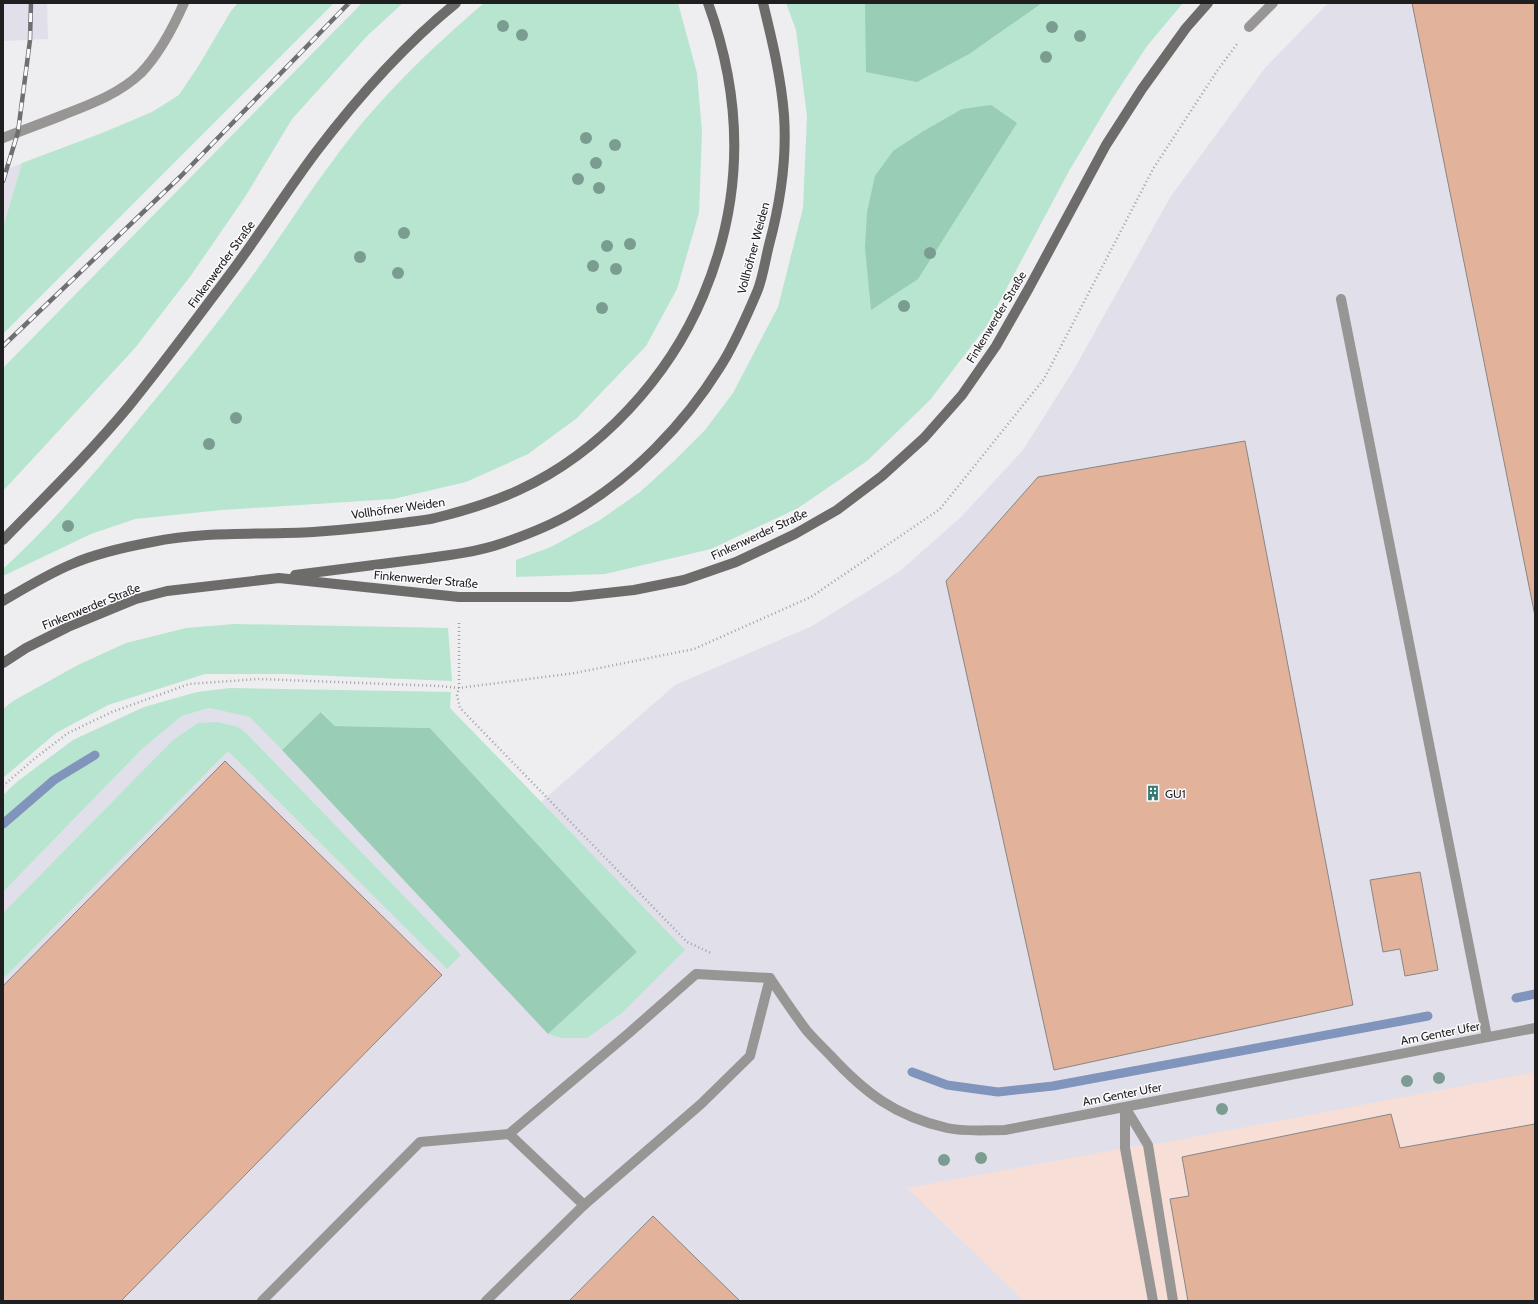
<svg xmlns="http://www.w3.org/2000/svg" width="1538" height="1304" font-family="Cabin,sans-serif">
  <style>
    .built { fill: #e1e0ea }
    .industrial { fill: #f7ded6 }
    .green { fill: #b8e5cf }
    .forest { fill: #9acdb5 }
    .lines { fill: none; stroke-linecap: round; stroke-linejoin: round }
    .stream { stroke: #8094bc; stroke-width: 9 }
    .building { fill: #e2b29b; stroke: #888685 }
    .path { stroke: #a1a1a3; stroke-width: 2.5; stroke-dasharray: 1 3; stroke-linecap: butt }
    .lane { stroke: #979695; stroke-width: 10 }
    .street { stroke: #979695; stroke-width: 10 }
    .secondary { stroke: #6e6c6b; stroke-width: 10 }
    .rail-casing { stroke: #6f6f71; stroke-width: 4.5 }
    .rail { stroke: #fbfbfd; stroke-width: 3; stroke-dasharray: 9; stroke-linecap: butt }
    .tree { fill: #7b9d91 }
    .labels { text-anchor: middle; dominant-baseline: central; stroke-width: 3; stroke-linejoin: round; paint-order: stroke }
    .street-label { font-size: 12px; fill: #1f1f20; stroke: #fbfbfd }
    .poi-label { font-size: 12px; fill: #1f1f20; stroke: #fbfbfd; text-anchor: start }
  </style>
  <rect width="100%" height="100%" fill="#eeedf0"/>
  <g class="built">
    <path d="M3 3H47L48 39 3 41Z"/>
    <path d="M1328 3H1535V1301H3V892L143 748 182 716 209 708 251 717 548 1033 637 952 517 823 675 685 812 626 900 571 961 517 1023 450 1073 371 1171 196 1265 68Z"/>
    <path d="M22 163 3 227V171Z"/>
  </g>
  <path class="industrial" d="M1535 1072V1301H1024L907 1188 1125 1148 1167 1142Z"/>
  <g class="green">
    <path d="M238 3H334L3 334V227L22 163 102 133 152 112 179 95 199 65 231 11Z"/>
    <path d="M362 3H403L367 36 292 119 245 197 192 274 135 348 3 491V368Z"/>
    <path d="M484 3H678L697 73 702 132 699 213 677 289 646 346 577 418 528 454 466 482 393 499 222 510 135 519 91 534 3 576V569C51 525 93 475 134 425 175 376 215 327 253 275 280 238 304 199 332 162 375 102 428 51 484 3Z"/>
    <path d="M786 3H1183L1147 46 1112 99 1069 171 986 327 930 400 867 461 798 508 711 549 605 574 516 577V560L551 547 600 520 640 492 673 462 705 430 733 393 778 307 803 208 807 116 796 30Z"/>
    <path d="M234 624 448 628 452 681 285 674H205L108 705 56 733 3 778V709L13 701 78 665 126 643 186 628Z"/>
    <path d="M230 688 451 692 450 708 685 950 622 1013 587 1038H561L548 1034 637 952 430 728 335 726 322 712 282 750 250 717 209 708 182 716 143 748 3 892V795L18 781 73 740 144 707 197 692Z"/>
    <path d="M218 722 238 727 246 733 461 955 447 969 228 751 3 979V913L173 740 198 723Z"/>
  </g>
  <g class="forest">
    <path d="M865 3H1042L969 54 917 82 866 72Z"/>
    <path d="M991 105 1017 123 918 279 871 310 865 248 867 212 875 176 893 151 922 132 962 109Z"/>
    <path d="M321 712 335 726 430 728 637 952 548 1034 282 750Z"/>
  </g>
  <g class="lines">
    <g class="stream">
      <path d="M3 824 54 780 95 755"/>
      <path d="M1516 998 1535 994"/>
      <path d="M912 1072 947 1085 998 1092 1053 1086 1428 1016"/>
    </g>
  </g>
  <g class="building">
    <path d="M1412 3H1535V616Z"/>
    <path d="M1245 441 1353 1005 1054 1070 946 581 1038 477Z"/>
    <path d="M225 761 442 975 121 1301H3V986Z"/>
    <path d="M1420 872 1438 970 1405 976 1400 949 1383 952 1370 880Z"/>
    <path d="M1391 1114 1400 1148 1535 1124V1301H1188L1170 1199 1189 1196 1182 1157Z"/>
    <path d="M653 1216 740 1301H569Z"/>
  </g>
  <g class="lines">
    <g class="path">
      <path d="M459 623V688L457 695 460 708 687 942 711 953"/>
      <path d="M3 786 34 759 68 733 112 712 189 684 258 679 440 686 459 688 575 673 694 649 811 597 940 509 1044 379 1153 169 1217 71 1237 44"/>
    </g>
    <g class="lane">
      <path d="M1249 27 1273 3"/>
      <path d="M1341 299 1487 1037"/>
      <path d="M1125 1107 1148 1145 1173 1301"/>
      <path d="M1125 1109V1148L1153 1301"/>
      <path d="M509 1134 584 1205"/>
      <path d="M262 1301 420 1142 509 1134 629 1033 696 974 770 978 750 1056 701 1104 584 1205 486 1301"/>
    </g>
    <g class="street">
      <path d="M3 138C23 130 43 123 63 115 91 104 119 94 141 73 160 53 173 28 184 3"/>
      <path d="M770 978C782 996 794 1014 807 1031 814 1039 822 1047 830 1055 865 1093 895 1116 947 1128 965 1132 986 1130 1005 1130L1535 1028"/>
    </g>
    <g class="secondary">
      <path d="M3 540C46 496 90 453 129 406 164 363 197 318 230 274 260 234 286 192 316 152 357 98 403 46 456 3"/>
      <path d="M295 575C334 570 374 565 413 560 443 556 474 553 503 543 526 535 550 526 572 513 631 479 684 425 720 367 735 344 746 317 757 292 763 277 765 261 769 245 780 204 787 158 784 115 781 77 772 40 763 3"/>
      <path d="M3 601C25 588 48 574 72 564 97 553 125 547 152 542 205 531 260 535 313 532 343 530 372 527 402 523 413 521 424 521 435 518 464 511 493 502 519 490 600 453 669 377 703 296 744 199 744 102 708 3"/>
      <path d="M3 663 26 648 68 627 136 599 167 591 279 578 459 597H570L634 590 684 580 736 562 795 534 837 510 882 476 924 438 962 395 996 346 1029 288 1106 145 1142 89 1186 28 1208 3"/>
    </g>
    <defs>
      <g id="rail">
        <path d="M3 181 18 132 30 40 31 3"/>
        <path d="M3 346 181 176 349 3"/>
      </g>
    </defs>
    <use href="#rail" class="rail-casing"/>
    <use href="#rail" class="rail"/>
  </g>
  <g class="tree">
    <circle cx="503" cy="26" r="6"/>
    <circle cx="1052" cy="27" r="6"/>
    <circle cx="522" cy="35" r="6"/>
    <circle cx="1080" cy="36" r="6"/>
    <circle cx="1046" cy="57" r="6"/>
    <circle cx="586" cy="138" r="6"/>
    <circle cx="615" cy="145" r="6"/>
    <circle cx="596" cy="163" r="6"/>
    <circle cx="578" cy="179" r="6"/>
    <circle cx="599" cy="188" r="6"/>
    <circle cx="404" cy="233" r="6"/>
    <circle cx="630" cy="244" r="6"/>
    <circle cx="607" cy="246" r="6"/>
    <circle cx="930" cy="253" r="6"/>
    <circle cx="360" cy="257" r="6"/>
    <circle cx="593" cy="266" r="6"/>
    <circle cx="616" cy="269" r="6"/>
    <circle cx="398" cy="273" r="6"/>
    <circle cx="904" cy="306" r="6"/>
    <circle cx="602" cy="308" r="6"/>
    <circle cx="236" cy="418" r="6"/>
    <circle cx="209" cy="444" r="6"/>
    <circle cx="68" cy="526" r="6"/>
    <circle cx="1439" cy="1078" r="6"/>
    <circle cx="1407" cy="1081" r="6"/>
    <circle cx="1222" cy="1109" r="6"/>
    <circle cx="981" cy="1158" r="6"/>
    <circle cx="944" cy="1160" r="6"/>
  </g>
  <defs>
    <symbol id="building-bare" viewBox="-9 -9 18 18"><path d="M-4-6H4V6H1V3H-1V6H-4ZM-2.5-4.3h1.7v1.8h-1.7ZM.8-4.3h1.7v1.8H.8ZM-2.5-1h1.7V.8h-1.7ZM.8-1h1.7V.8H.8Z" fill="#327a72" stroke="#fbfbfd" stroke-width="2.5" paint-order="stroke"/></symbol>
  </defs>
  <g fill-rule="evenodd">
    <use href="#building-bare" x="1142" y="782" width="22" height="22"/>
  </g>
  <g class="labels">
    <g class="street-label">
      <text transform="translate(753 248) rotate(-75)">Vollhöfner Weiden</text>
      <text transform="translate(221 264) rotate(-54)">Finkenwerder Straße</text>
      <text transform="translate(996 317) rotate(-59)">Finkenwerder Straße</text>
      <text transform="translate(398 508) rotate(-8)">Vollhöfner Weiden</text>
      <text transform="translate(759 534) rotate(-25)">Finkenwerder Straße</text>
      <text transform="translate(426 579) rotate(5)">Finkenwerder Straße</text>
      <text transform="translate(91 606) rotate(-22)">Finkenwerder Straße</text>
      <text transform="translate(1440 1033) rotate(-11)">Am Genter Ufer</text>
      <text transform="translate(1122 1094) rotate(-11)">Am Genter Ufer</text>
    </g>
    <g class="poi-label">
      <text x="1165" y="793">GU1</text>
    </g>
  </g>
  <rect width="1538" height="1304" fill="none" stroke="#1f1f20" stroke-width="8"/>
</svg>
